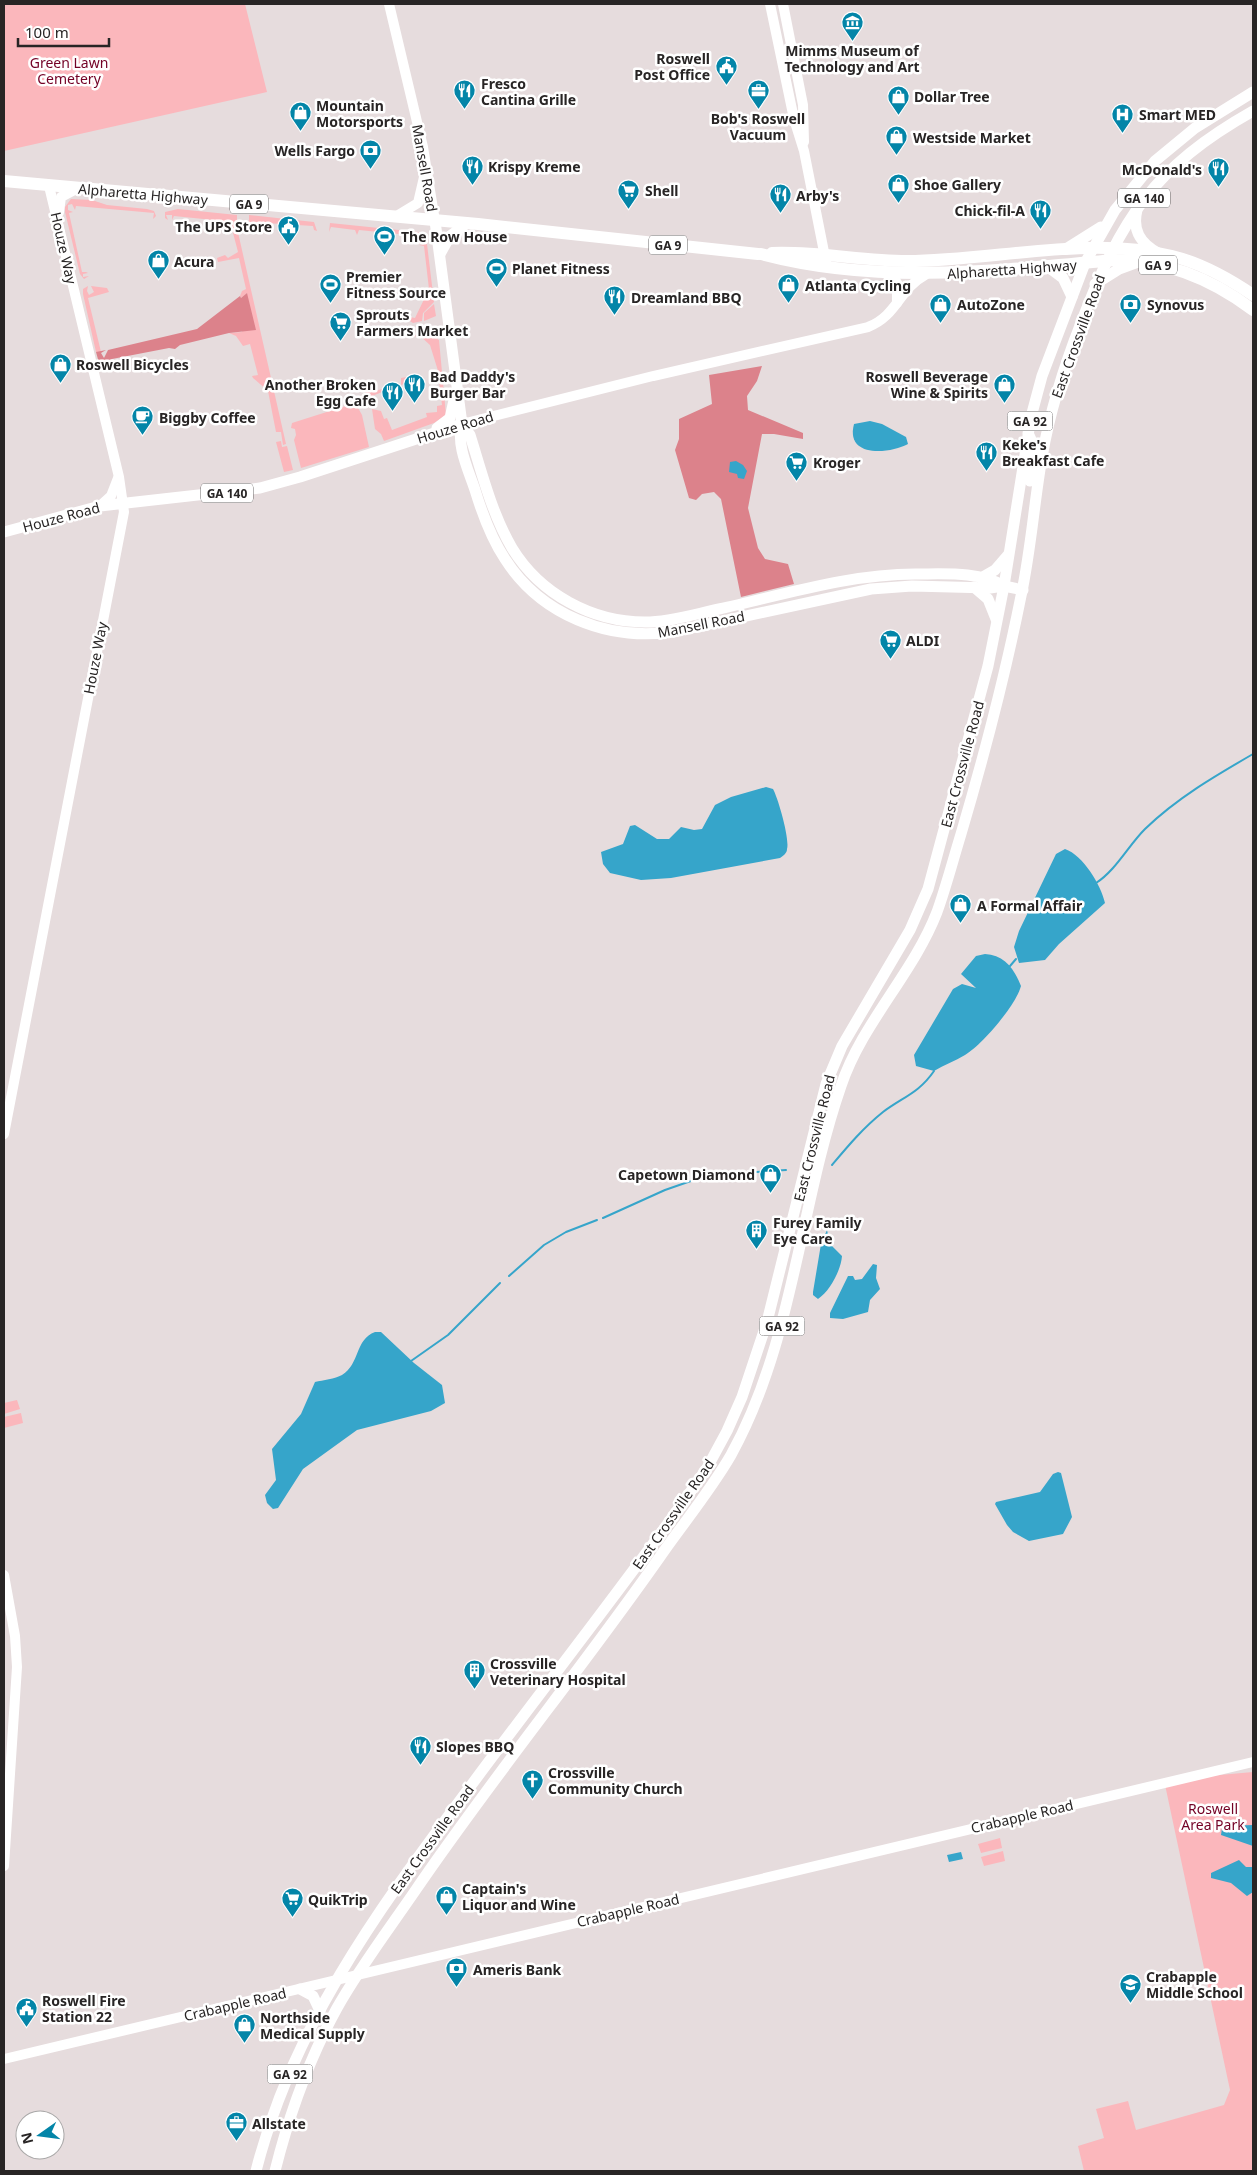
<svg xmlns="http://www.w3.org/2000/svg" width="1257" height="2175" font-family="'Noto Sans',sans-serif">
  <style>
    .green { fill: #fbb7bc }
    .forest { fill: #dc828b }
    .water { fill: #36a5ca }
    .lines { fill: none; stroke-linecap: round; stroke-linejoin: round }
    .stream { stroke: #36a5ca; stroke-width: 2 }
    .secondary { stroke: #fff; stroke-width: 10 }
    .primary { stroke: #fff; stroke-width: 11 }
    .highway { stroke: #fff; stroke-width: 12 }
    .labels { text-anchor: middle; dominant-baseline: central; stroke-width: 5; stroke-linejoin: round; paint-order: stroke }
    .shield { fill: #fff; stroke: #686666; stroke-width: 1 }
    .shield-label { font-size: 12px; font-weight: bold; fill: #282525 }
    .poi-label { font-size: 14px; font-weight: bold; fill: #282525; stroke: #fff; text-anchor: start }
    .park-label { font-size: 14px; fill: #730125; stroke: #fff }
    .street-label { font-size: 14px; fill: #282525; stroke: #fff }
  </style>
  <rect width="100%" height="100%" fill="#e6dcdd"/>
  <g class="green">
    <path d="M4 4H245L267 92 4 151Z"/>
    <path d="M71 199 92 200 107 205 147 209 154 211 156 216 153 219 154 213 76 206 75 210 72 204 68 205V210L73 212 69 213 82 272H86L88 273 83 274V277L89 276 84 279 80 274 65 212V207Z"/>
    <path d="M178 209 237 215V228L286 444 283 445 281 432H276L268 391 253 378 252 376 258 375 250 344 243 346 236 336 229 333 242 332 247 293 241 298 240 296 242 291 246 289 239 258 218 262 217 258 225 255 228 258 238 252 232 229 225 227 230 226 231 222 227 221 224 225 223 221 174 216 172 220V215H166L168 220 165 218V212Z"/>
    <path d="M249 215 314 222 317 231 314 230 313 226 249 222Z"/>
    <path d="M330 223 418 232 424 236 427 243 418 244V236L359 230 357 235 355 230 331 227 329 232Z"/>
    <path d="M427 244 434 302 423 313 422 321 413 323 410 321V317L415 318 429 289 424 246 419 245Z"/>
    <path d="M88 286 87 291 89 295 94 292 91 286 107 288 109 292 88 298 101 352H96L83 294V289Z"/>
    <path d="M434 304 436 316 424 321V313Z"/>
    <path d="M434 326 437 328 438 339 426 332 425 328Z"/>
    <path d="M421 331 439 340 446 415 434 423 384 441 381 434 375 429 372 409 381 411 384 419 387 418 392 430 427 417 426 413 437 412V406L442 405 439 381 434 379V376L439 374 430 345 419 335 414 337Z"/>
    <path d="M419 375V378L401 385V378Z"/>
    <path d="M390 382V386L400 385 367 398 365 389 369 388 370 392 387 388Z"/>
    <path d="M355 398 356 402H359L357 406 362 415 369 447 301 468 294 440 296 435 295 429 291 428 292 423 355 403Z"/>
    <path d="M281 441 282 447 287 446 293 470 284 472 276 442Z"/>
    <path d="M17 1400 20 1409 4 1414V1403Z"/>
    <path d="M21 1413 23 1423 4 1428V1417Z"/>
    <path d="M1253 1772V2171H1084L1078 2146 1104 2138 1096 2109 1128 2101 1136 2130 1224 2105 1230 2090 1164 1780Z"/>
    <path d="M1000 1838 1002 1848 981 1853 978 1844Z"/>
    <path d="M1003 1851 1005 1861 984 1866 981 1857Z"/>
  </g>
  <g class="forest">
    <path d="M247 293 256 330 229 333 180 345 175 349 169 348 112 359 103 364 99 363 96 352 106 350 101 353 104 358 108 350 197 329 240 296 241 298Z"/>
    <path d="M762 366 757 381 747 396 748 410 803 433V439L774 434H762L748 508 758 548 765 559 788 564 794 584 741 597 721 499 714 492 702 494 696 500 689 498 675 450 679 439V419L712 404 709 375Z"/>
  </g>
  <g class="water">
    <path d="M870 421 882 424 906 437 908 444C889 454 845 458 854 424Z"/>
    <path d="M736 461 743 465 747 471 744 479 738 478 737 474 729 472 730 462Z"/>
    <path d="M766 787 773 789C778 798 790 839 787 849 787 853 784 855 780 858L671 878 641 880 610 873 603 864 601 852 623 844 630 826 635 825 657 839H669L681 827 694 830 702 829 715 805 731 797Z"/>
    <path d="M1065 849C1083 855 1101 885 1105 903L1059 944 1045 960 1019 963 1014 947 1019 931 1056 854Z"/>
    <path d="M985 954C1004 955 1014 968 1021 986 1016 1005 982 1045 965 1055 955 1061 944 1065 934 1071L916 1066 914 1055 953 989 962 984 976 988 961 974 976 956Z"/>
    <path d="M827 1230 830 1244 842 1256C841 1270 830 1291 818 1299L813 1295V1292L821 1244Z"/>
    <path d="M873 1264 877 1265 876 1278 880 1289 870 1300 868 1312 843 1319 830 1318V1313L848 1276H853L855 1280 862 1279Z"/>
    <path d="M375 1332H381L414 1363 442 1385 445 1403 431 1411 357 1430 303 1469 278 1508 273 1509 267 1503 265 1495 276 1480 272 1449 301 1414 315 1382C323 1380 335 1379 342 1375 360 1364 355 1339 375 1332Z"/>
    <path d="M1058 1472 1061 1473 1072 1517 1063 1534 1029 1541 1013 1532 1007 1525 995 1504 996 1502 1040 1492 1053 1474Z"/>
    <path d="M1253 1825V1846L1221 1835 1222 1828 1226 1826Z"/>
    <path d="M961 1852 963 1859 949 1862 947 1855Z"/>
    <path d="M1239 1860 1246 1867H1253V1892L1247 1896 1231 1883 1211 1878V1873Z"/>
  </g>
  <g class="lines">
    <g class="stream">
      <path d="M1096 883C1116 870 1128 846 1145 829 1177 798 1215 776 1253 754"/>
      <path d="M1010 966 1016 959"/>
      <path d="M832 1165C848 1146 863 1128 883 1112 903 1097 919 1093 934 1071"/>
      <path d="M603 1218 665 1190 708 1175 786 1170"/>
      <path d="M509 1276 544 1245 566 1232 597 1220"/>
      <path d="M411 1361 448 1335 500 1283"/>
    </g>
    <g class="secondary">
      <path d="M389 4 423 147 435 221"/>
      <path d="M770 4 794 119 804 151 826 262"/>
      <path d="M783 4 803 105 804 142"/>
      <path d="M59 212 61 197 78 188"/>
      <path d="M395 217 418 203 425 173"/>
      <path d="M890 272 897 283V303"/>
      <path d="M462 424 653 376 868 327C897 316 899 289 925 275"/>
      <path d="M100 506 111 496 118 478"/>
      <path d="M4 1134 124 512 119 477 49 186"/>
      <path d="M4 1575 15 1636 17 1667 4 1866"/>
      <path d="M4 2059 1253 1762"/>
    </g>
    <g class="primary">
      <path d="M1137 210C1132 230 1140 243 1158 253"/>
      <path d="M435 221 462 424C456 445 468 469 475 490 482 513 491 538 505 559 541 615 607 641 672 632L871 589 912 586 990 588 1004 586 1023 590"/>
      <path d="M1066 249 1101 227"/>
      <path d="M440 254 450 236 467 223"/>
      <path d="M1047 266 1063 278 1072 297"/>
      <path d="M1095 284 1119 269 1138 262"/>
      <path d="M462 424 470 435C482 473 492 514 512 548 540 594 592 622 645 622 670 622 695 614 719 609 783 595 849 574 915 574 944 574 979 571 1004 586"/>
      <path d="M437 428 450 418 455 396"/>
      <path d="M1028 433 1034 446 1030 481"/>
      <path d="M4 532 100 506 260 488 300 477 462 424"/>
      <path d="M981 578 995 570 1008 555"/>
      <path d="M974 587 988 599 996 619"/>
      <path d="M300 1989 313 1996 320 2011"/>
      <path d="M256 2171C292 2029 375 1914 461 1799 534 1700 610 1604 682 1504L707 1468 727 1431 742 1397 767 1322 826 1084 842 1046 910 930 928 889 988 666 1004 586 1031 417 1042 376 1085 263 1115 210 1155 161 1195 128 1253 92"/>
      <path d="M275 2171C289 2115 309 2059 337 2008 360 1967 389 1929 415 1891 494 1775 584 1666 664 1551 686 1520 712 1488 731 1455 794 1341 799 1207 841 1086 862 1023 913 974 937 912 946 887 953 860 961 834 984 756 1005 676 1021 596 1031 550 1034 503 1042 457 1050 411 1064 366 1081 323 1121 218 1154 167 1253 111"/>
    </g>
    <g class="highway">
      <path d="M4 181 478 224 758 254"/>
      <path d="M772 253C817 251 862 261 907 261 993 261 1087 235 1172 256 1201 263 1228 278 1253 295"/>
      <path d="M761 254C877 285 996 271 1114 260 1166 260 1212 279 1253 310"/>
    </g>
  </g>
  <defs>
    <symbol id="museum-pin" viewBox="-11 -11 22 30"><path d="M0 17L-7.5 6A9.5 9.5 0 1 1 7.5 6Z" fill="#0385a8" stroke="#fff"/><path d="M0-6L6-3V-2H-6V-3ZM-5-1h2V3h-2ZM-1-1h2V3h-2ZM3-1h2V3H3ZM-6 4H6V6H-6Z" fill="#fff"/></symbol>
    <symbol id="civic-pin" viewBox="-11 -11 22 30"><path d="M0 17L-7.5 6A9.5 9.5 0 1 1 7.5 6Z" fill="#0385a8" stroke="#fff"/><path d="M-.6-6.5H3V-4.5H.6V-3L4-1V1h2V6H-6V1h2V-1L-.6-3ZM-1.2 2.5V6h2.4V2.5Z" fill="#fff"/></symbol>
    <symbol id="office-pin" viewBox="-11 -11 22 30"><path d="M0 17L-7.5 6A9.5 9.5 0 1 1 7.5 6Z" fill="#0385a8" stroke="#fff"/><path d="M-6-3h4V-5.5h4V-3h4V5H-6ZM-1-4.5V-3h2v-1.5ZM-6 0V1H6V0Z" fill="#fff"/></symbol>
    <symbol id="restaurant-pin" viewBox="-11 -11 22 30"><path d="M0 17L-7.5 6A9.5 9.5 0 1 1 7.5 6Z" fill="#0385a8" stroke="#fff"/><path d="M-5-6h1v4h1v-4h1v4h1v-4h1v5L-1.5 .5V6h-2V.5L-5-1ZM5-6V6H3V1.5H1.5Q1.5-4 5-6Z" fill="#fff"/></symbol>
    <symbol id="shop-pin" viewBox="-11 -11 22 30"><path d="M0 17L-7.5 6A9.5 9.5 0 1 1 7.5 6Z" fill="#0385a8" stroke="#fff"/><path d="M-5-2.5h2.3a2.7 3.5 0 0 1 5.4 0H5L5.5 6h-11ZM-1.5-2.5h3a1.5 2.3 0 0 0-3 0Z" fill="#fff"/></symbol>
    <symbol id="hospital-pin" viewBox="-11 -11 22 30"><path d="M0 17L-7.5 6A9.5 9.5 0 1 1 7.5 6Z" fill="#0385a8" stroke="#fff"/><path d="M-5-5h3v3.5h4V-5h3V5h-3V1.5h-4V5h-3Z" fill="#fff"/></symbol>
    <symbol id="bank-pin" viewBox="-11 -11 22 30"><path d="M0 17L-7.5 6A9.5 9.5 0 1 1 7.5 6Z" fill="#0385a8" stroke="#fff"/><path d="M-6-4H6V4H-6ZM0-2.3a2.3 2.3 0 1 0 0 4.6a2.3 2.3 0 1 0 0-4.6Z" fill="#fff"/></symbol>
    <symbol id="supermarket-pin" viewBox="-11 -11 22 30"><path d="M0 17L-7.5 6A9.5 9.5 0 1 1 7.5 6Z" fill="#0385a8" stroke="#fff"/><path d="M-6-5.5h2.5l.6 2H6L4.5 2H-2.5L-4.4-4H-6ZM-1.5 3.2a1.3 1.3 0 1 0 .1 0ZM3 3.2a1.3 1.3 0 1 0 .1 0Z" fill="#fff"/></symbol>
    <symbol id="stadium-pin" viewBox="-11 -11 22 30"><path d="M0 17L-7.5 6A9.5 9.5 0 1 1 7.5 6Z" fill="#0385a8" stroke="#fff"/><path d="M0-5a6.5 5 0 1 0 0 10a6.5 5 0 1 0 0-10ZM-3.5-1.8h7v3.6h-7Z" fill="#fff"/></symbol>
    <symbol id="cafe-pin" viewBox="-11 -11 22 30"><path d="M0 17L-7.5 6A9.5 9.5 0 1 1 7.5 6Z" fill="#0385a8" stroke="#fff"/><path d="M-5.5-4.5H6V0H3Q3 3.5 0 3.5H-2.5Q-5.5 3.5-5.5 0ZM3-3.2v2h1.7v-2ZM-6 4.5H4V6H-6Z" fill="#fff"/></symbol>
    <symbol id="building-pin" viewBox="-11 -11 22 30"><path d="M0 17L-7.5 6A9.5 9.5 0 1 1 7.5 6Z" fill="#0385a8" stroke="#fff"/><path d="M-4-6H4V6H1V3H-1V6H-4ZM-2.5-4.3h1.7v1.8h-1.7ZM.8-4.3h1.7v1.8H.8ZM-2.5-1h1.7V.8h-1.7ZM.8-1h1.7V.8H.8Z" fill="#fff"/></symbol>
    <symbol id="church-pin" viewBox="-11 -11 22 30"><path d="M0 17L-7.5 6A9.5 9.5 0 1 1 7.5 6Z" fill="#0385a8" stroke="#fff"/><path d="M-1.2-6h2.4v3.5h3.3v2.4h-3.3V6h-2.4V-.1h-3.3v-2.4h3.3Z" fill="#fff"/></symbol>
    <symbol id="school-pin" viewBox="-11 -11 22 30"><path d="M0 17L-7.5 6A9.5 9.5 0 1 1 7.5 6Z" fill="#0385a8" stroke="#fff"/><path d="M0-5L7-2L0 1L-7-2ZM-4 1L0 2.5L4 1V4Q0 6-4 4Z" fill="#fff"/></symbol>
  </defs>
  <g fill-rule="evenodd">
    <use href="#museum-pin" x="840" y="10" width="25" height="34"/>
    <use href="#civic-pin" x="714" y="54" width="25" height="34"/>
    <use href="#office-pin" x="746" y="78" width="25" height="34"/>
    <use href="#restaurant-pin" x="452" y="78" width="25" height="34"/>
    <use href="#shop-pin" x="886" y="84" width="25" height="34"/>
    <use href="#shop-pin" x="288" y="100" width="25" height="34"/>
    <use href="#hospital-pin" x="1110" y="102" width="25" height="34"/>
    <use href="#shop-pin" x="884" y="124" width="25" height="34"/>
    <use href="#bank-pin" x="358" y="138" width="25" height="34"/>
    <use href="#restaurant-pin" x="460" y="154" width="25" height="34"/>
    <use href="#restaurant-pin" x="1206" y="156" width="25" height="34"/>
    <use href="#shop-pin" x="886" y="172" width="25" height="34"/>
    <use href="#supermarket-pin" x="616" y="178" width="25" height="34"/>
    <use href="#restaurant-pin" x="768" y="182" width="25" height="34"/>
    <use href="#restaurant-pin" x="1028" y="198" width="25" height="34"/>
    <use href="#civic-pin" x="276" y="214" width="25" height="34"/>
    <use href="#stadium-pin" x="372" y="224" width="25" height="34"/>
    <use href="#shop-pin" x="146" y="248" width="25" height="34"/>
    <use href="#stadium-pin" x="484" y="256" width="25" height="34"/>
    <use href="#stadium-pin" x="318" y="272" width="25" height="34"/>
    <use href="#shop-pin" x="776" y="272" width="25" height="34"/>
    <use href="#restaurant-pin" x="602" y="284" width="25" height="34"/>
    <use href="#shop-pin" x="928" y="292" width="25" height="34"/>
    <use href="#bank-pin" x="1118" y="292" width="25" height="34"/>
    <use href="#supermarket-pin" x="328" y="310" width="25" height="34"/>
    <use href="#shop-pin" x="48" y="352" width="25" height="34"/>
    <use href="#restaurant-pin" x="402" y="372" width="25" height="34"/>
    <use href="#shop-pin" x="992" y="372" width="25" height="34"/>
    <use href="#restaurant-pin" x="380" y="380" width="25" height="34"/>
    <use href="#cafe-pin" x="130" y="404" width="25" height="34"/>
    <use href="#restaurant-pin" x="974" y="440" width="25" height="34"/>
    <use href="#supermarket-pin" x="784" y="450" width="25" height="34"/>
    <use href="#supermarket-pin" x="878" y="628" width="25" height="34"/>
    <use href="#shop-pin" x="948" y="892" width="25" height="34"/>
    <use href="#shop-pin" x="758" y="1162" width="25" height="34"/>
    <use href="#building-pin" x="744" y="1218" width="25" height="34"/>
    <use href="#building-pin" x="462" y="1658" width="25" height="34"/>
    <use href="#restaurant-pin" x="408" y="1734" width="25" height="34"/>
    <use href="#church-pin" x="520" y="1768" width="25" height="34"/>
    <use href="#shop-pin" x="434" y="1884" width="25" height="34"/>
    <use href="#supermarket-pin" x="280" y="1886" width="25" height="34"/>
    <use href="#bank-pin" x="444" y="1956" width="25" height="34"/>
    <use href="#school-pin" x="1118" y="1972" width="25" height="34"/>
    <use href="#civic-pin" x="14" y="1996" width="25" height="34"/>
    <use href="#shop-pin" x="232" y="2012" width="25" height="34"/>
    <use href="#office-pin" x="224" y="2110" width="25" height="34"/>
  </g>
  <g class="labels">
    <g class="shield">
      <rect x="1118" y="188.5" width="52" height="19" rx="4"/>
      <rect x="230" y="194.5" width="38" height="19" rx="4"/>
      <rect x="649" y="235.5" width="38" height="19" rx="4"/>
      <rect x="1139" y="255.5" width="38" height="19" rx="4"/>
      <rect x="1007.5" y="411.5" width="45" height="19" rx="4"/>
      <rect x="201" y="483.5" width="52" height="19" rx="4"/>
      <rect x="759.5" y="1316.5" width="45" height="19" rx="4"/>
      <rect x="267.5" y="2064.5" width="45" height="19" rx="4"/>
    </g>
    <g class="shield-label">
      <text x="1144" y="198">GA 140</text>
      <text x="249" y="204">GA 9</text>
      <text x="668" y="245">GA 9</text>
      <text x="1158" y="265">GA 9</text>
      <text x="1030" y="421">GA 92</text>
      <text x="227" y="493">GA 140</text>
      <text x="782" y="1326">GA 92</text>
      <text x="290" y="2074">GA 92</text>
    </g>
    <g class="poi-label">
      <text x="852" y="50" text-anchor="middle">Mimms Museum of<tspan x="852" dy="16">Technology and Art</tspan></text>
      <text x="710" y="58" text-anchor="end">Roswell<tspan x="710" dy="16">Post Office</tspan></text>
      <text x="481" y="83">Fresco<tspan x="481" dy="16">Cantina Grille</tspan></text>
      <text x="914" y="96">Dollar Tree</text>
      <text x="316" y="105">Mountain<tspan x="316" dy="16">Motorsports</tspan></text>
      <text x="1139" y="114">Smart MED</text>
      <text x="758" y="118" text-anchor="middle">Bob's Roswell<tspan x="758" dy="16">Vacuum</tspan></text>
      <text x="913" y="137">Westside Market</text>
      <text x="355" y="150" text-anchor="end">Wells Fargo</text>
      <text x="488" y="166">Krispy Kreme</text>
      <text x="1202" y="169" text-anchor="end">McDonald's</text>
      <text x="914" y="184">Shoe Gallery</text>
      <text x="645" y="190">Shell</text>
      <text x="796" y="195">Arby's</text>
      <text x="1025" y="210" text-anchor="end">Chick-fil-A</text>
      <text x="272" y="226" text-anchor="end">The UPS Store</text>
      <text x="401" y="236">The Row House</text>
      <text x="174" y="261">Acura</text>
      <text x="512" y="268">Planet Fitness</text>
      <text x="346" y="276">Premier<tspan x="346" dy="16">Fitness Source</tspan></text>
      <text x="805" y="285">Atlanta Cycling</text>
      <text x="631" y="297">Dreamland BBQ</text>
      <text x="957" y="304">AutoZone</text>
      <text x="1147" y="304">Synovus</text>
      <text x="356" y="314">Sprouts<tspan x="356" dy="16">Farmers Market</tspan></text>
      <text x="76" y="364">Roswell Bicycles</text>
      <text x="430" y="376">Bad Daddy's<tspan x="430" dy="16">Burger Bar</tspan></text>
      <text x="988" y="376" text-anchor="end">Roswell Beverage<tspan x="988" dy="16">Wine &amp; Spirits</tspan></text>
      <text x="376" y="384" text-anchor="end">Another Broken<tspan x="376" dy="16">Egg Cafe</tspan></text>
      <text x="159" y="417">Biggby Coffee</text>
      <text x="1002" y="444">Keke's<tspan x="1002" dy="16">Breakfast Cafe</tspan></text>
      <text x="813" y="462">Kroger</text>
      <text x="906" y="640">ALDI</text>
      <text x="977" y="905">A Formal Affair</text>
      <text x="755" y="1174" text-anchor="end">Capetown Diamond</text>
      <text x="773" y="1222">Furey Family<tspan x="773" dy="16">Eye Care</tspan></text>
      <text x="490" y="1663">Crossville<tspan x="490" dy="16">Veterinary Hospital</tspan></text>
      <text x="436" y="1746">Slopes BBQ</text>
      <text x="548" y="1772">Crossville<tspan x="548" dy="16">Community Church</tspan></text>
      <text x="462" y="1888">Captain's<tspan x="462" dy="16">Liquor and Wine</tspan></text>
      <text x="308" y="1899">QuikTrip</text>
      <text x="473" y="1969">Ameris Bank</text>
      <text x="1146" y="1976">Crabapple<tspan x="1146" dy="16">Middle School</tspan></text>
      <text x="42" y="2000">Roswell Fire<tspan x="42" dy="16">Station 22</tspan></text>
      <text x="260" y="2017">Northside<tspan x="260" dy="16">Medical Supply</tspan></text>
      <text x="252" y="2123">Allstate</text>
    </g>
    <g class="park-label">
      <text x="69" y="62">Green Lawn<tspan x="69" dy="16">Cemetery</tspan></text>
      <text x="1213" y="1808">Roswell<tspan x="1213" dy="16">Area Park</tspan></text>
    </g>
    <g class="street-label">
      <text transform="translate(425 168) rotate(80)">Mansell Road</text>
      <text transform="translate(143 194) rotate(5)">Alpharetta Highway</text>
      <text transform="translate(64 248) rotate(77)">Houze Way</text>
      <text transform="translate(1012 269) rotate(-4)">Alpharetta Highway</text>
      <text transform="translate(1078 336) rotate(-70)">East Crossville Road</text>
      <text transform="translate(455 427) rotate(-17)">Houze Road</text>
      <text transform="translate(61 517) rotate(-15)">Houze Road</text>
      <text transform="translate(701 624) rotate(-11)">Mansell Road</text>
      <text transform="translate(95 658) rotate(-79)">Houze Way</text>
      <text transform="translate(962 764) rotate(-75)">East Crossville Road</text>
      <text transform="translate(814 1138) rotate(-76)">East Crossville Road</text>
      <text transform="translate(673 1514) rotate(-55)">East Crossville Road</text>
      <text transform="translate(1022 1816) rotate(-13)">Crabapple Road</text>
      <text transform="translate(432 1839) rotate(-54)">East Crossville Road</text>
      <text transform="translate(628 1910) rotate(-13)">Crabapple Road</text>
      <text transform="translate(235 2004) rotate(-13)">Crabapple Road</text>
    </g>
  </g>
  <rect width="1257" height="2175" fill="none" stroke="#282525" stroke-width="10"/>
  <g transform="translate(40 2135) rotate(256)"><circle r="24" fill="#ffffff" stroke="#a9a8a8"/>
  <path d="M0-4L9 19L0 12L-9 19Z" fill="#0385a8"/>
  <text y="-8" font-size="14" font-weight="bold" text-anchor="middle" fill="#282525">N</text>
  </g>
  <path d="M18 38v8h91v-8" fill="none" stroke="#282525" stroke-width="2.5"/>
  <text x="25" y="38" font-size="15" fill="#282525" stroke="#ffffff" stroke-width="4" paint-order="stroke">100 m</text>
</svg>
